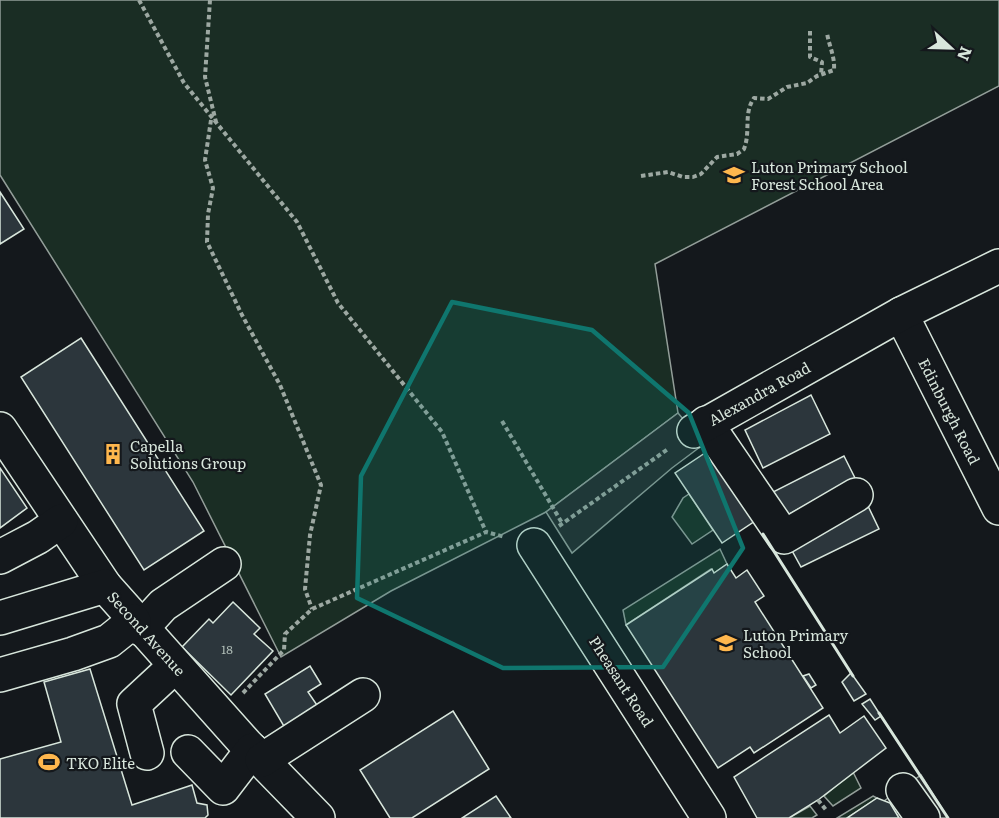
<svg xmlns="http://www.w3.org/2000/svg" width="999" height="818" font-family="Literata,serif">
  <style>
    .green { fill: #1a2d24; stroke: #939e99; stroke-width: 1.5 }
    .parking { fill: #24282b; stroke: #939e99; stroke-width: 1.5 }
    .building { fill: #2c363c; stroke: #d8e6dc; stroke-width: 1.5 }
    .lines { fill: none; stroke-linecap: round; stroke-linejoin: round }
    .minor-casing { stroke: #d8e6dc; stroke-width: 36 }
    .path { stroke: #9da8a2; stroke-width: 4; stroke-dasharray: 4.5 3; stroke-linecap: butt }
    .minor { stroke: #14181c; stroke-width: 33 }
    .wall { stroke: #d8e6dc; stroke-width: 3 }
    .marked { fill: #0f766e; fill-opacity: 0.2; stroke: #0f766e; stroke-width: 4.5; stroke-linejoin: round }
    .labels { text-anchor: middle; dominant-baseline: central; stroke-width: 4.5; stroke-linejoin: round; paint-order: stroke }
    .number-label { font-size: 12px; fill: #adbab4 }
    .poi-label { font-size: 15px; fill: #d8e6dc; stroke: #14181c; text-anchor: start }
    .street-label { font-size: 15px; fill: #d8e6dc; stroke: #14181c }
  </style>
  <rect width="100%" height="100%" fill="#14181c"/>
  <g class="green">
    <path d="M0 0H999V86L655 264 678 413 546 512 391 591 281 657 193 482 0 175Z"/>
    <path d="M689 494 713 530 692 544 672 517 683 498Z"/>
    <path d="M720 549 727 564 714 573 711 569 626 625 623 610Z"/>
    <path d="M853 772 861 788 833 806 824 796Z"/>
    <path d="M873 796 877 798 847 818H837Z"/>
    <path d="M810 806 817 815 812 818H789Z"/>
  </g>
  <g class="parking">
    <path d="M678 413 704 444 672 468 572 553 546 512Z"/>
    <path d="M921 775 948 818H899L890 803 884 801Z"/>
  </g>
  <g class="building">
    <path d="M0 192 24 229 0 244Z"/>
    <path d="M81 338 204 531 144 570 21 377Z"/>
    <path d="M811 395 830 434 763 468 745 430Z"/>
    <path d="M708 451 755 521 722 543 675 473Z"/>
    <path d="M844 456 855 478 784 517 773 492Z"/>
    <path d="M0 468 27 508 0 528Z"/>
    <path d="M868 506 879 529 801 567 790 547Z"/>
    <path d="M727 564 736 578 747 570 764 596 755 602 823 708 754 753 750 747 718 768 626 625 712 569 714 573Z"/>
    <path d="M233 602 260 628 254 634 273 651 231 695 182 647 209 619 213 623Z"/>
    <path d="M310 666 321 684 308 692 319 708 285 728 265 694Z"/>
    <path d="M90 669 132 805 192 785 197 803 207 805 208 815 205 818H0V759L61 742 44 682Z"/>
    <path d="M851 673 866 694 854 701 842 682Z"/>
    <path d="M809 674 816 685 811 688 803 676Z"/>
    <path d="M870 699 881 716 875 720 862 704Z"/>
    <path d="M453 711 489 769 412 818H390L360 770Z"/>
    <path d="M829 715 840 733 864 716 886 748 818 800 789 818H757L734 777Z"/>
    <path d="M496 796 511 818H462Z"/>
    <path d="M877 798 890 803 899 818H847Z"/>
  </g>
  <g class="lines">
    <defs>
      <g id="minor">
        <path d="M901 314 999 508"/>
        <path d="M706 423 784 537 856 495"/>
        <path d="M0 429 105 586 246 744 318 818"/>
        <path d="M694 431 901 314 999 266"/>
        <path d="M534 545 709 818"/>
        <path d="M0 557 38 537 61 521"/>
        <path d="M0 618 105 586"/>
        <path d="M141 629 163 605 224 564"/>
        <path d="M0 675 73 654 109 641 134 621"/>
        <path d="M188 752 223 788 252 750"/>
        <path d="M147 753 134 704 175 666"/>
        <path d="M262 760 363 695"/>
        <path d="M903 790 923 818"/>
      </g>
    </defs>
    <use href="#minor" class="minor-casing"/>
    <g class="path">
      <path d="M139 0 184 83 297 222 338 303 442 432 486 532"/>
      <path d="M210 0 205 77 216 122"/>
      <path d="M810 31V57L822 62 821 75"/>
      <path d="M211 120 205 160 213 188 208 214 207 242 242 315 280 385 321 485 310 535 305 589 312 609"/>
      <path d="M641 176 668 172 683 177H693L701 174 717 157 737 154 744 149C751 131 743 114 754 98L768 99 787 87 807 83 817 76 834 70C835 56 829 46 827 33"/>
      <path d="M502 421 562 523"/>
      <path d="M559 526 668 449"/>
      <path d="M243 693 284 650 285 634 312 609 486 532 505 537"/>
      <path d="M818 800 826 810"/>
    </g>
    <use href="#minor" class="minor"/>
    <g class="wall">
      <path d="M763 534 853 676"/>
      <path d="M879 713 948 818"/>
    </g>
  </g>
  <path class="marked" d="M452 302 592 330 689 413 743 548 663 667 503 668 357 598 361 476Z"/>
  <defs>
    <symbol id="school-bare" viewBox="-9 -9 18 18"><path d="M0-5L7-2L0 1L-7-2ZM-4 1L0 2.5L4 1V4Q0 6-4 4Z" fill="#ffb74d" stroke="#14181c" stroke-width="2.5" paint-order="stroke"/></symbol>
    <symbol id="building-bare" viewBox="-9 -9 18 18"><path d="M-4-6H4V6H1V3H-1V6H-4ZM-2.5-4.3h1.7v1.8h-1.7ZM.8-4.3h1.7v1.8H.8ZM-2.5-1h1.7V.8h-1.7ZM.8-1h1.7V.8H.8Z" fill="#ffb74d" stroke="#14181c" stroke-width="2.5" paint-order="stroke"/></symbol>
    <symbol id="stadium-bare" viewBox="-9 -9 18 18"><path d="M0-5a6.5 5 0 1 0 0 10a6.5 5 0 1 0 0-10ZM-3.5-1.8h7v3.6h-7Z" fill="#ffb74d" stroke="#14181c" stroke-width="2.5" paint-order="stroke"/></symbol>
  </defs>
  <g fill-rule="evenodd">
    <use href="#school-bare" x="719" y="160" width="30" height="30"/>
    <use href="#building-bare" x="98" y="439" width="30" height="30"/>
    <use href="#school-bare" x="711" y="628" width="30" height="30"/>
    <use href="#stadium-bare" x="34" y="747" width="30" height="30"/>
  </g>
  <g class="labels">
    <g class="number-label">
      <text x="227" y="649">18</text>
    </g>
    <g class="poi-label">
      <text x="751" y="166">Luton Primary School<tspan x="751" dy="17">Forest School Area</tspan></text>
      <text x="130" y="445">Capella<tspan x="130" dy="17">Solutions Group</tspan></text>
      <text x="743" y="634">Luton Primary<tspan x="743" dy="17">School</tspan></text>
      <text x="66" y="762">TKO Elite</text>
    </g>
    <g class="street-label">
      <text transform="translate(759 393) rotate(-29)">Alexandra Road</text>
      <text transform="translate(950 411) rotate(63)">Edinburgh Road</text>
      <text transform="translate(147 633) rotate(48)">Second Avenue</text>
      <text transform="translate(622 681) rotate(57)">Pheasant Road</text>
    </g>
  </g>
  <g transform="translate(951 48) rotate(112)" stroke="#14181c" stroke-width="4.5" paint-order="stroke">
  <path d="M0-4.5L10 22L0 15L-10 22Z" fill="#d8e6dc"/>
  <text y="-9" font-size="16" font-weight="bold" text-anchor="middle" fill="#d8e6dc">N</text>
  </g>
</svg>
